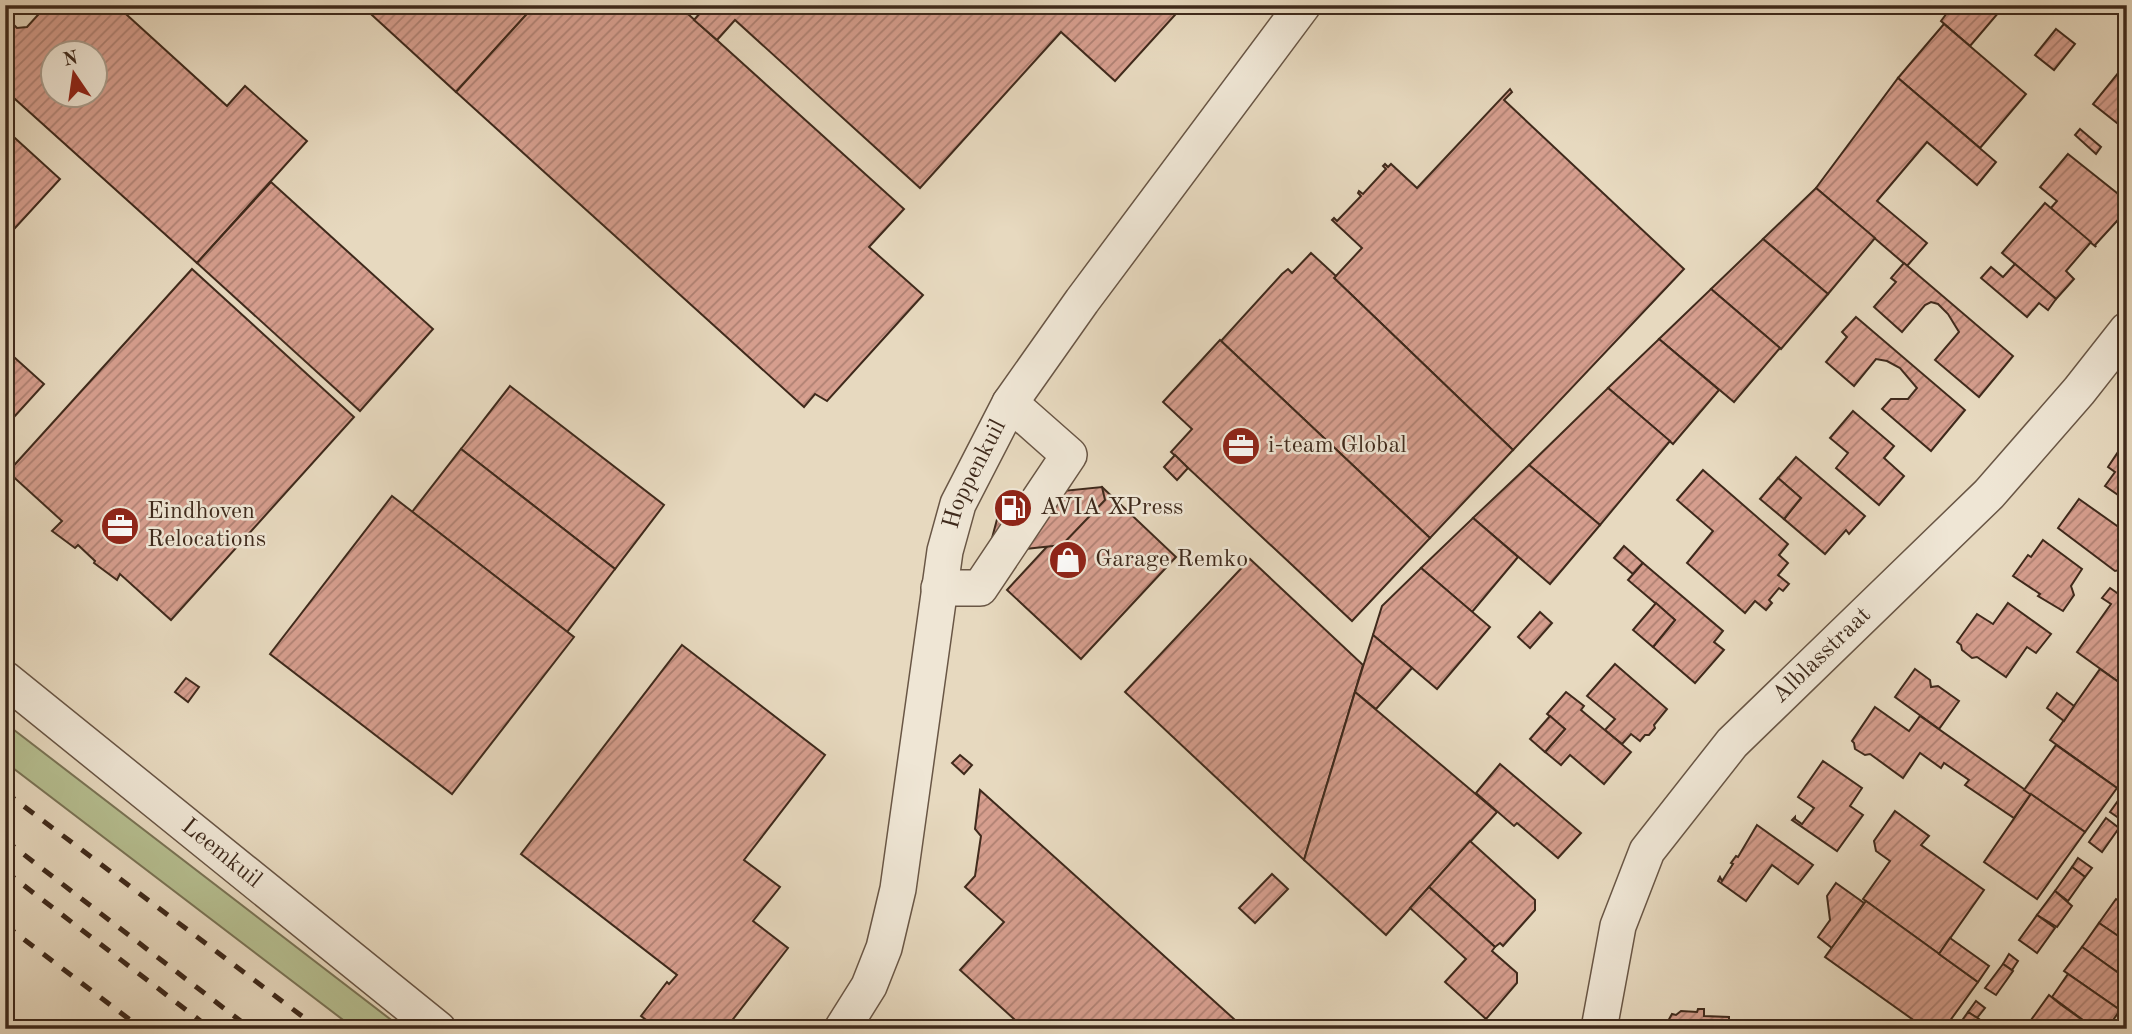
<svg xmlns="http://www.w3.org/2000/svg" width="2132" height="1034" font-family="'Old Standard TT',serif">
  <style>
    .green { fill: #b6bf91; stroke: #7a7456; stroke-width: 2 }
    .building { fill: url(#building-hatch); stroke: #3f2a1c; stroke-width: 2; fill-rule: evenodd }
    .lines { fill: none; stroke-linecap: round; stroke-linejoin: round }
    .minor-casing { stroke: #695645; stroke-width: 38 }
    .minor { stroke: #efe6d5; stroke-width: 35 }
    .rail { stroke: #3f2a1c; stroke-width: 5; stroke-dasharray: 12 12; stroke-linecap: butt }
    .labels { text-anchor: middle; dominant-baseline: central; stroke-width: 5; stroke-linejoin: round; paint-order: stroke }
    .poi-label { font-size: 24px; fill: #3f2a1c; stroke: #efe6d5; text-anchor: start }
    .street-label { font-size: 24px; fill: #3f2a1c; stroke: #efe6d5 }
  </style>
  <defs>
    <pattern id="building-hatch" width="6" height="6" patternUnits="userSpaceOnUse" patternTransform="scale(1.75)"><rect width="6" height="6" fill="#d69e8e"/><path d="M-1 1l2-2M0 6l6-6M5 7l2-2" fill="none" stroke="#af8173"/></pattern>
  </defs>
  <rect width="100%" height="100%" fill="#e7d9bf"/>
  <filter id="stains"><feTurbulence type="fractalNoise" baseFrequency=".00286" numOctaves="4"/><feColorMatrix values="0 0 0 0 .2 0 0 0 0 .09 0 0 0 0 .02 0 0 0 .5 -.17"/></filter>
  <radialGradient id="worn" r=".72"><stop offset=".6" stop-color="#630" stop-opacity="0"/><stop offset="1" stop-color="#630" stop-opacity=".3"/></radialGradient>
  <path class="green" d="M5 723 403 1029H355L5 762Z"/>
  <g class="building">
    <path d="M47 5H116L227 106 245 86 307 141 197 263 5 90V35L14 25 17 28 27 27ZM52 52H94V94H52Z"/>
    <path d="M361 5H535L456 92Z"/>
    <path d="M535 5H678L904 209 869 247 923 295 827 401 815 394 804 407 456 92Z"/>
    <path d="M707 5H1184L1115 81 1061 32 920 188 735 20 717 40 694 20Z"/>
    <path d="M1953 5H2005L1970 46 1941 21Z"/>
    <path d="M1944 24 2026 94 1980 148 1898 78Z"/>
    <path d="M2056 29 2075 44 2054 70 2035 55Z"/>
    <path d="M2127 62V131L2093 104Z"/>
    <path d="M1898 78 1996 162 1977 185 1927 142 1877 201 1927 243 1907 266 1816 188Z"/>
    <path d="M1510 89 1512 92 1504 100 1684 269 1513 450 1334 278 1362 248 1332 220 1334 218 1337 221 1361 196 1358 193 1359 191 1363 194 1386 169 1383 166 1385 164 1388 167 1391 164 1417 188Z"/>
    <path d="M5 129 60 179 5 239Z"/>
    <path d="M2080 129 2101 147 2096 154 2075 135Z"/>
    <path d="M2068 154 2127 201V210L2095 245 2096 247 2050 209 2057 201 2040 187Z"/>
    <path d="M271 182 433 329 360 411 197 263Z"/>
    <path d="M1816 188 1875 238 1828 294 1763 239Z"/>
    <path d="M2045 203 2091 242 2066 271 2074 279 2056 299 2002 253Z"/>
    <path d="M1763 239 1828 294 1781 349 1711 289Z"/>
    <path d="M1311 253 1336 276 1334 278 1513 450 1430 538 1221 341 1282 274 1288 269 1292 273Z"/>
    <path d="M1904 263 2013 356 1979 397 1935 360 1959 332 1948 314 1938 304 1931 302 1925 305 1902 332 1874 307 1896 282 1891 278Z"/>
    <path d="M2015 264 2056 299 2048 310 2039 303 2027 317 1981 278 1991 267 2003 277Z"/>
    <path d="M192 269 354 417 171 620 120 574 117 580 94 563 95 561 78 545 75 548 52 531 62 521 8 472Z"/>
    <path d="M1711 289 1780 348 1734 402 1659 339Z"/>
    <path d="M1856 317 1965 410 1931 451 1882 409 1891 399H1908L1917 388 1900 368 1887 361 1876 359 1854 386 1826 362 1847 337 1842 332Z"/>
    <path d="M1659 339 1719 390 1673 444 1608 388Z"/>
    <path d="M1220 340 1430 538 1352 621 1171 452 1192 429 1163 402Z"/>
    <path d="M5 349 44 384 5 427Z"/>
    <path d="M510 386 664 505 615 569 461 449Z"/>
    <path d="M1608 388 1670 441 1600 525 1529 465Z"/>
    <path d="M1853 411 1894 446 1884 458 1904 476 1879 505 1836 468 1848 453 1830 438Z"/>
    <path d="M461 449 615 569 567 632 412 512Z"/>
    <path d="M2120 449 2127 454V501L2105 486 2115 472 2108 467Z"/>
    <path d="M1175 455 1188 468 1177 480 1164 467Z"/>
    <path d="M1796 457 1865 516 1849 534 1846 530 1825 554 1784 519 1801 498 1778 478Z"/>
    <path d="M1529 465 1600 525 1550 584 1473 518Z"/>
    <path d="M1703 470 1788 544 1779 555 1788 563 1778 575 1789 584 1783 591 1779 588 1769 600 1772 603 1766 610 1755 601 1745 613 1687 563 1713 531 1677 500Z"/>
    <path d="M1778 478 1801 498 1784 519 1760 499Z"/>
    <path d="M1102 487 1176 557 1081 659 1007 590Z"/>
    <path d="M1102 487 1105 500 1062 545 988 553 1003 497Z"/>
    <path d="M392 496 574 637 452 794 270 654Z"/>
    <path d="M2079 499 2127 533V565L2124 569 2115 571 2058 528Z"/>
    <path d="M1473 518 1518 557 1472 612 1421 568Z"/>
    <path d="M2043 540 2082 569 2071 586 2074 595 2063 611 2038 596 2040 594 2013 576 2028 555 2031 557Z"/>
    <path d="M1624 546 1643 563 1633 574 1614 558Z"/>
    <path d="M1250 559 1363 665 1304 860 1125 692Z"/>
    <path d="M1643 563 1723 631 1714 642 1724 650 1695 683 1653 647 1675 620 1628 580Z"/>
    <path d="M1421 568 1490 627 1437 689 1373 635 1382 606Z"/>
    <path d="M2110 588 2127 600V688L2077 652 2111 604 2102 598Z"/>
    <path d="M1656 603 1675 620 1653 647 1633 630Z"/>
    <path d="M2008 603 2051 634 2036 653 2027 647 2006 677 1977 657 1972 658 1962 650 1961 645 1957 642 1977 614 1993 624Z"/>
    <path d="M1540 612 1552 623 1530 648 1518 637Z"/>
    <path d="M1373 635 1412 668 1376 709 1355 692Z"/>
    <path d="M682 645 825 755 744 860 780 887 753 921 788 948 727 1027 728 1029H658L641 1016 667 982 669 984 677 975 521 854Z"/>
    <path d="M1615 664 1667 709 1654 725 1655 728 1649 735H1645L1640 741 1631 734 1622 744 1605 730 1615 719 1587 696Z"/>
    <path d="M1915 669 1930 680 1931 687 1938 686 1959 701 1939 729 1895 697Z"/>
    <path d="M2100 669 2127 688V774L2117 788 2050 740Z"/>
    <path d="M186 678 199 687 188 702 175 692Z"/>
    <path d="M1355 692 1497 812 1386 935 1304 860Z"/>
    <path d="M1566 692 1584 706 1581 710 1631 752 1604 784 1570 755 1561 765 1545 752 1565 729 1547 714Z"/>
    <path d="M2057 693 2074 706 2064 721 2047 708Z"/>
    <path d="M1875 707 1909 731 1920 716 2031 794 2014 818 1965 785 1969 780 1944 763 1941 768 1920 753 1903 778 1870 754 1865 755 1855 749 1854 743 1852 741Z"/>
    <path d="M1550 716 1565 729 1545 752 1530 739Z"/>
    <path d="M2056 745 2117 788 2085 832 2024 790Z"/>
    <path d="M960 755 972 765 964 774 952 763Z"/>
    <path d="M1823 761 1862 788 1850 806 1863 815 1837 851 1792 820 1795 817V819L1802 824 1814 808 1798 797Z"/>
    <path d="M1500 764 1581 833 1558 858 1517 823 1514 826 1476 793Z"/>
    <path d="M2127 788V816L2123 821 2110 812Z"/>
    <path d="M980 790 1059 861 1245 1029H1025L960 970 1004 922 965 887 975 876 981 836 975 829Z"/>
    <path d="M2031 794 2085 832 2037 899 1984 862Z"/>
    <path d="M1895 811 1929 836 1921 845 1984 890 1939 954 1863 899 1890 861 1876 851 1874 841Z"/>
    <path d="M2106 818 2119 828 2102 852 2089 842Z"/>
    <path d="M1757 825 1813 865 1798 884 1772 865 1746 901 1718 881 1720 877 1722 881 1733 864 1731 863 1736 856 1738 857Z"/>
    <path d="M1470 841 1535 900V910L1503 946 1500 943 1495 947 1429 887Z"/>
    <path d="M2078 858 2092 868 2085 877 2072 867Z"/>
    <path d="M2072 867 2085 877 2068 901 2055 891Z"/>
    <path d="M1272 874 1288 889 1255 923 1239 908Z"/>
    <path d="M1836 883 1864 903 1832 948 1818 937 1830 920 1827 896Z"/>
    <path d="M1429 887 1495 947 1492 951 1517 973V983L1486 1019 1445 982 1466 959 1410 908Z"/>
    <path d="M2055 891 2072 906 2057 927 2037 915Z"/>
    <path d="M2116 899 2127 906V942L2099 923Z"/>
    <path d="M1866 901 1978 982 1944 1029H1926L1825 957Z"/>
    <path d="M2037 915 2055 928 2037 953 2019 940Z"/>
    <path d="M2099 923 2127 942V979L2082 947Z"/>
    <path d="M1950 938 1989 966 1978 982 1939 954Z"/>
    <path d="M2082 947 2127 979V1000L2120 1010 2064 971Z"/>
    <path d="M2009 954 2018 961 2012 970 2003 964Z"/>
    <path d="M2003 964 2013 971 1996 995 1985 988Z"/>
    <path d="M2068 974 2120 1010 2107 1029H2095L2052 997Z"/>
    <path d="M2049 995 2060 1004 2095 1029H2043L2031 1020Z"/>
    <path d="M1976 1001 1985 1008 1977 1018 1968 1012Z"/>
    <path d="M1698 1009H1704V1016L1729 1017V1029H1668V1021L1672 1014 1676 1015 1681 1011 1697 1012Z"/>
    <path d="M1968 1012 1979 1019 1972 1029H1956Z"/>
  </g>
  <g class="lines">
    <defs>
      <g id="minor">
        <path d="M939 588H980L1069 455 1010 403"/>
        <path id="s1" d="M5 679 438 1029"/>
        <path id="s2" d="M842 1029 869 986 884 948 898 889 945 551 958 504 1010 403 1082 301 1303 5"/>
        <path id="s3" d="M1599 1029 1618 926 1647 851 1732 743 1989 494 2079 391 2127 330"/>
      </g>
    </defs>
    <use href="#minor" class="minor-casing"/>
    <use href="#minor" class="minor"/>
    <g class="rail">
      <path d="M5 792 319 1029"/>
      <path d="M5 840 251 1029"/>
      <path d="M5 871 211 1029"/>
      <path d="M5 925 142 1029"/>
    </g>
  </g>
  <defs>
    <symbol id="office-disc" viewBox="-11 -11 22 22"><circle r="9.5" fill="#8f2418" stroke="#efe6d5"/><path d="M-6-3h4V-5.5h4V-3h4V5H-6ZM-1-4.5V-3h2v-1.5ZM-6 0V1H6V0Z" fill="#fff"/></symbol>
    <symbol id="fuel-disc" viewBox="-11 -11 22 22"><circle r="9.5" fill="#8f2418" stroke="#efe6d5"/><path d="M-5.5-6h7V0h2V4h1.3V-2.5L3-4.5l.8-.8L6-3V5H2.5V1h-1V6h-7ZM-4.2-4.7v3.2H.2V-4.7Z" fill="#fff"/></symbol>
    <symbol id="shop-disc" viewBox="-11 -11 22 22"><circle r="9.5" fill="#8f2418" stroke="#efe6d5"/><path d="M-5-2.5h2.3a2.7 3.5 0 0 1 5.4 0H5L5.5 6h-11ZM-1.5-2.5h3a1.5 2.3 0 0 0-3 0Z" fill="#fff"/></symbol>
  </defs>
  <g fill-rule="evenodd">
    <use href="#office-disc" x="1219" y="424" width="44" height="44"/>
    <use href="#fuel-disc" x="991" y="486" width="44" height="44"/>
    <use href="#office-disc" x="98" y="504" width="44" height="44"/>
    <use href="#shop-disc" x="1046" y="538" width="44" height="44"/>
  </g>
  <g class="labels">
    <g class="poi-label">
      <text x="1268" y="446">i-team Global</text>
      <text x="1040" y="508">AVIA XPress</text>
      <text x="147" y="512">Eindhoven<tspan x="147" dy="28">Relocations</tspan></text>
      <text x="1095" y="560">Garage Remko</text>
    </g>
    <g class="street-label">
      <text stroke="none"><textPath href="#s2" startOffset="576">Hoppenkuil</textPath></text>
      <text stroke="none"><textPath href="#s3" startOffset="448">Alblasstraat</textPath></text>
      <text stroke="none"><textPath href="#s1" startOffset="278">Leemkuil</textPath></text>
    </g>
  </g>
  <rect width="2132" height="1034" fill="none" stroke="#e7d9bf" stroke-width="28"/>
  <rect x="7" y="7" width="2118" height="1020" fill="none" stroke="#3f2a1c" stroke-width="3.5"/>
  <rect x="14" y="14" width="2104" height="1006" fill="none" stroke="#3f2a1c" stroke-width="2"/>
  <g transform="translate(74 74) rotate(347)"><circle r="33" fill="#efe6d5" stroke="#a99b8b" stroke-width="2"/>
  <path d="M0-5L12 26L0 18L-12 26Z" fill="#8f2418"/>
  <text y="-10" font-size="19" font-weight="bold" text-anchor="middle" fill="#3f2a1c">N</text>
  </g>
  <rect width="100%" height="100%" filter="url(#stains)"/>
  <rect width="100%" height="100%" fill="url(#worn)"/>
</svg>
